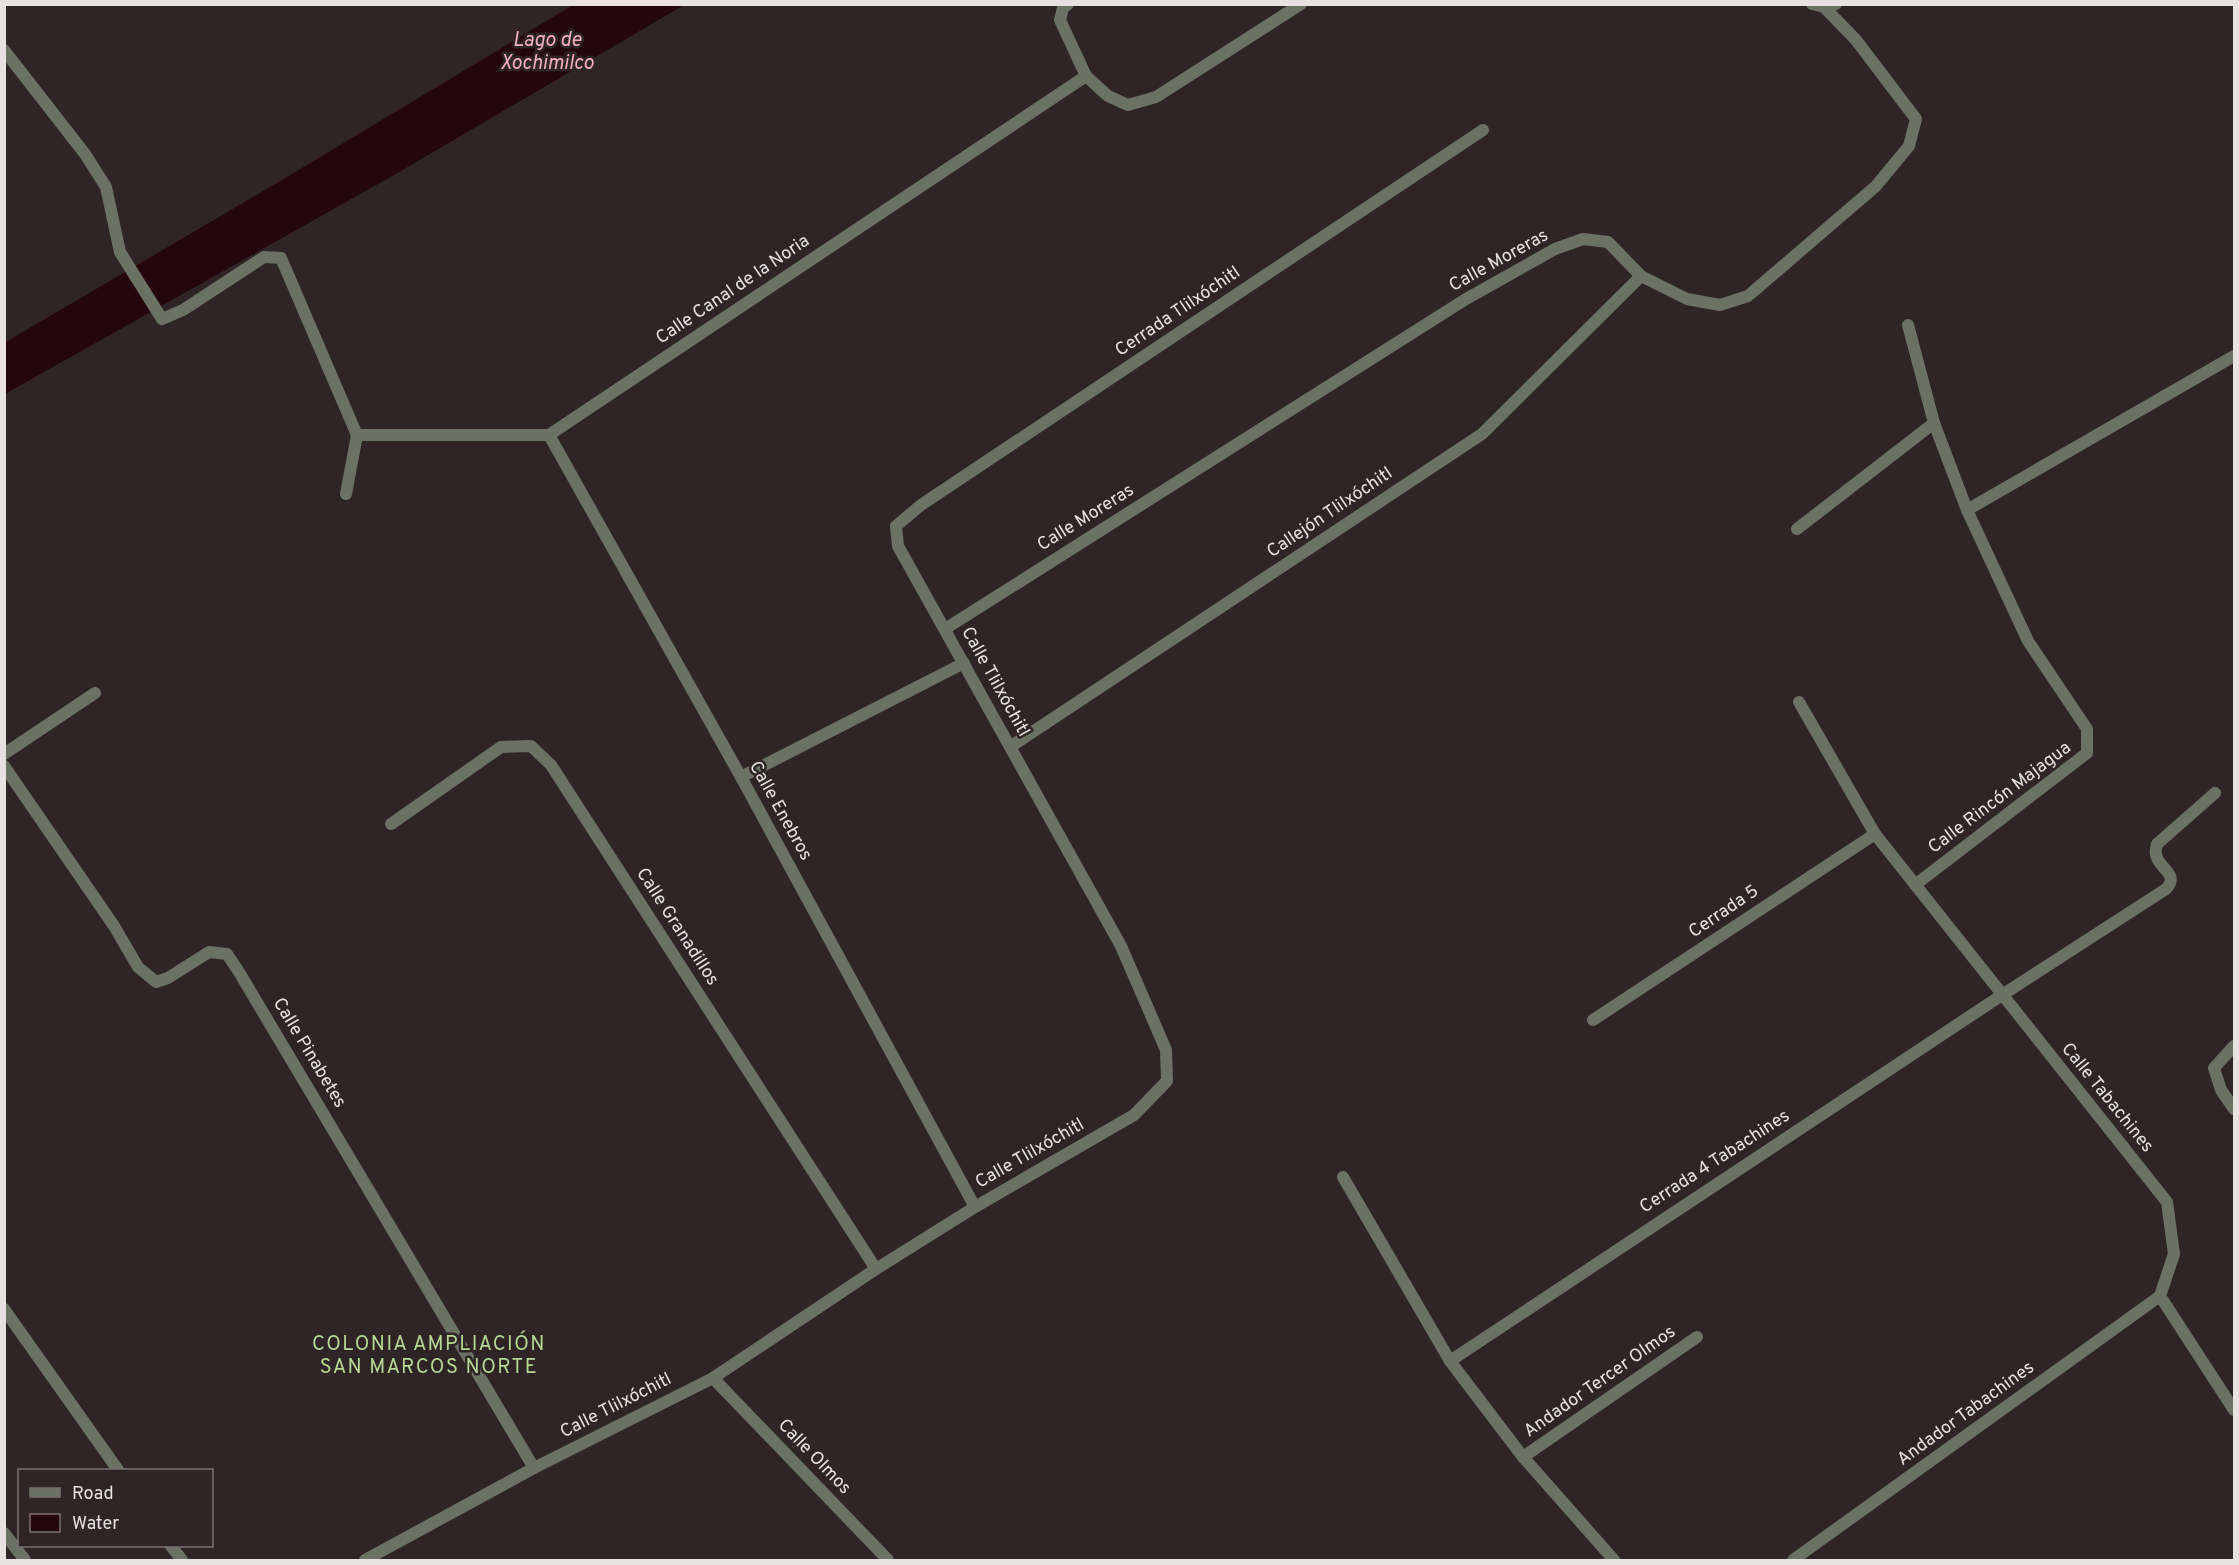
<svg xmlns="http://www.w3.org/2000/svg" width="2239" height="1565" font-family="Overpass,sans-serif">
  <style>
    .water { fill: #24060e }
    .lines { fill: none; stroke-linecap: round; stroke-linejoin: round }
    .minor { stroke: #6b7264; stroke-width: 12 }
    .labels { text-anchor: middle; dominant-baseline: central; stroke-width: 5; stroke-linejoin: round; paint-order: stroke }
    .street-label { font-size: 18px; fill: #e7e1e2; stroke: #2f2527 }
    .water-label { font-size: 20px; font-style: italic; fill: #f6b1bd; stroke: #2f2527 }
    .neighbourhood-label { font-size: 20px; letter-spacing: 1.5px; fill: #b5d892; stroke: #2f2527 }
  </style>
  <rect width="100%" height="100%" fill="#2f2527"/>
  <path class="water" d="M573 5H684L394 175 5 394 4 343 277 183Z"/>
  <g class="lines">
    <g class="minor">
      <path d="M1068 4 1063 8 1060 20 1086 76 1108 96 1128 105 1156 97 1301 4"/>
      <path d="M1812 4 1824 7 1836 4"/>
      <path d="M4 50 85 154 106 187 120 252 162 319 183 310 264 257 281 258 357 435"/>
      <path d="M1908 325 1934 423 1967 510 2028 641 2087 729V753L1915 885"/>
      <path d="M549 435 741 777 975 1207"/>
      <path d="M346 494 357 435H549L1086 76"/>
      <path d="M1967 510 2234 356"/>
      <path d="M1797 529 1934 423"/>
      <path d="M945 629 1466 299 1555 249 1583 239 1608 242 1641 276 1687 299 1720 305 1748 296 1876 186 1909 146 1916 119 1856 40 1824 7"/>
      <path d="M1799 702 1875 834 2167 1202 2174 1254 2160 1296 2234 1410"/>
      <path d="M1010 747 1482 434 1641 276"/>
      <path d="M4 754 95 693"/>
      <path d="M4 766 114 926 138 967 156 982 168 978 209 952 227 954 239 972 534 1468"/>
      <path d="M741 777 964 663"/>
      <path d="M391 824 501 747 531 746 551 765 876 1269"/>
      <path d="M1593 1020 1875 834"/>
      <path d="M2234 1046 2214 1068 2221 1090 2234 1109"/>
      <path d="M1343 1177 1450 1361 1523 1457 1614 1560"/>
      <path d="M4 1309 118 1470"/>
      <path d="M1450 1361 2002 995 2166 889C2180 874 2159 869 2156 855 2155 851 2156 848 2157 844L2215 793"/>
      <path d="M713 1378 888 1560"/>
      <path d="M1523 1457 1697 1337"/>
      <path d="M4 1533 25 1560"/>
      <path d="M171 1546 182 1560"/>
      <path d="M365 1560 534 1468 713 1378 876 1269 975 1207 1134 1115 1167 1081 1166 1050 1121 946 898 546 896 526 921 505 1483 130"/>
      <path d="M1793 1560 2160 1296"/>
    </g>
  </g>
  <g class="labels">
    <g class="street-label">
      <text transform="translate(1499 261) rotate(-29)">Calle Moreras</text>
      <text transform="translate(733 290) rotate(-34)">Calle Canal de la Noria</text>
      <text transform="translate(1178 312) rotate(-34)">Cerrada Tlilxóchitl</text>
      <text transform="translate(1330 513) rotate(-34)">Callejón Tlilxóchitl</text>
      <text transform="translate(1086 518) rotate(-32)">Calle Moreras</text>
      <text transform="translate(995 682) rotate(61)">Calle Tlilxóchitl</text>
      <text transform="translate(2000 798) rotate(-37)">Calle Rincón Majagua</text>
      <text transform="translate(780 811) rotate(61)">Calle Enebros</text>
      <text transform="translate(1724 912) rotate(-34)">Cerrada 5</text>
      <text transform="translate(677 927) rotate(57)">Calle Granadillos</text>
      <text transform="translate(309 1053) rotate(59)">Calle Pinabetes</text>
      <text transform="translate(2107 1098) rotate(51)">Calle Tabachines</text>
      <text transform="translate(1030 1154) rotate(-30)">Calle Tlilxóchitl</text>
      <text transform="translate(1715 1162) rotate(-33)">Cerrada 4 Tabachines</text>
      <text transform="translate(1600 1382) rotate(-35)">Andador Tercer Olmos</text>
      <text transform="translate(616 1406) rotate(-27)">Calle Tlilxóchitl</text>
      <text transform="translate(1966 1414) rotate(-36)">Andador Tabachines</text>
      <text transform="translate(814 1457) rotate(46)">Calle Olmos</text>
    </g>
    <g class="water-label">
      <text x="547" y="41">Lago de<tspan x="547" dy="23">Xochimilco</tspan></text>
    </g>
    <g class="neighbourhood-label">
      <text x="429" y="1345">COLONIA AMPLIACIÓN<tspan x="429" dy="23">SAN MARCOS NORTE</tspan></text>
    </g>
  </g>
  <rect width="2239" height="1565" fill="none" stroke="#e7e1e2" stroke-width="12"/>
  <rect x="18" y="1469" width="195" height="78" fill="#2f2527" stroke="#797072" stroke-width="1.5"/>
  <rect x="30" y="1488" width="30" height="9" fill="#6b7264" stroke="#797072" stroke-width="1.5"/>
  <text x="72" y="1499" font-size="18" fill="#e7e1e2">Road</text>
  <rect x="30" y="1514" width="30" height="18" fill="#24060e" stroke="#797072" stroke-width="1.5"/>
  <text x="72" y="1529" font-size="18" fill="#e7e1e2">Water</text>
</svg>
